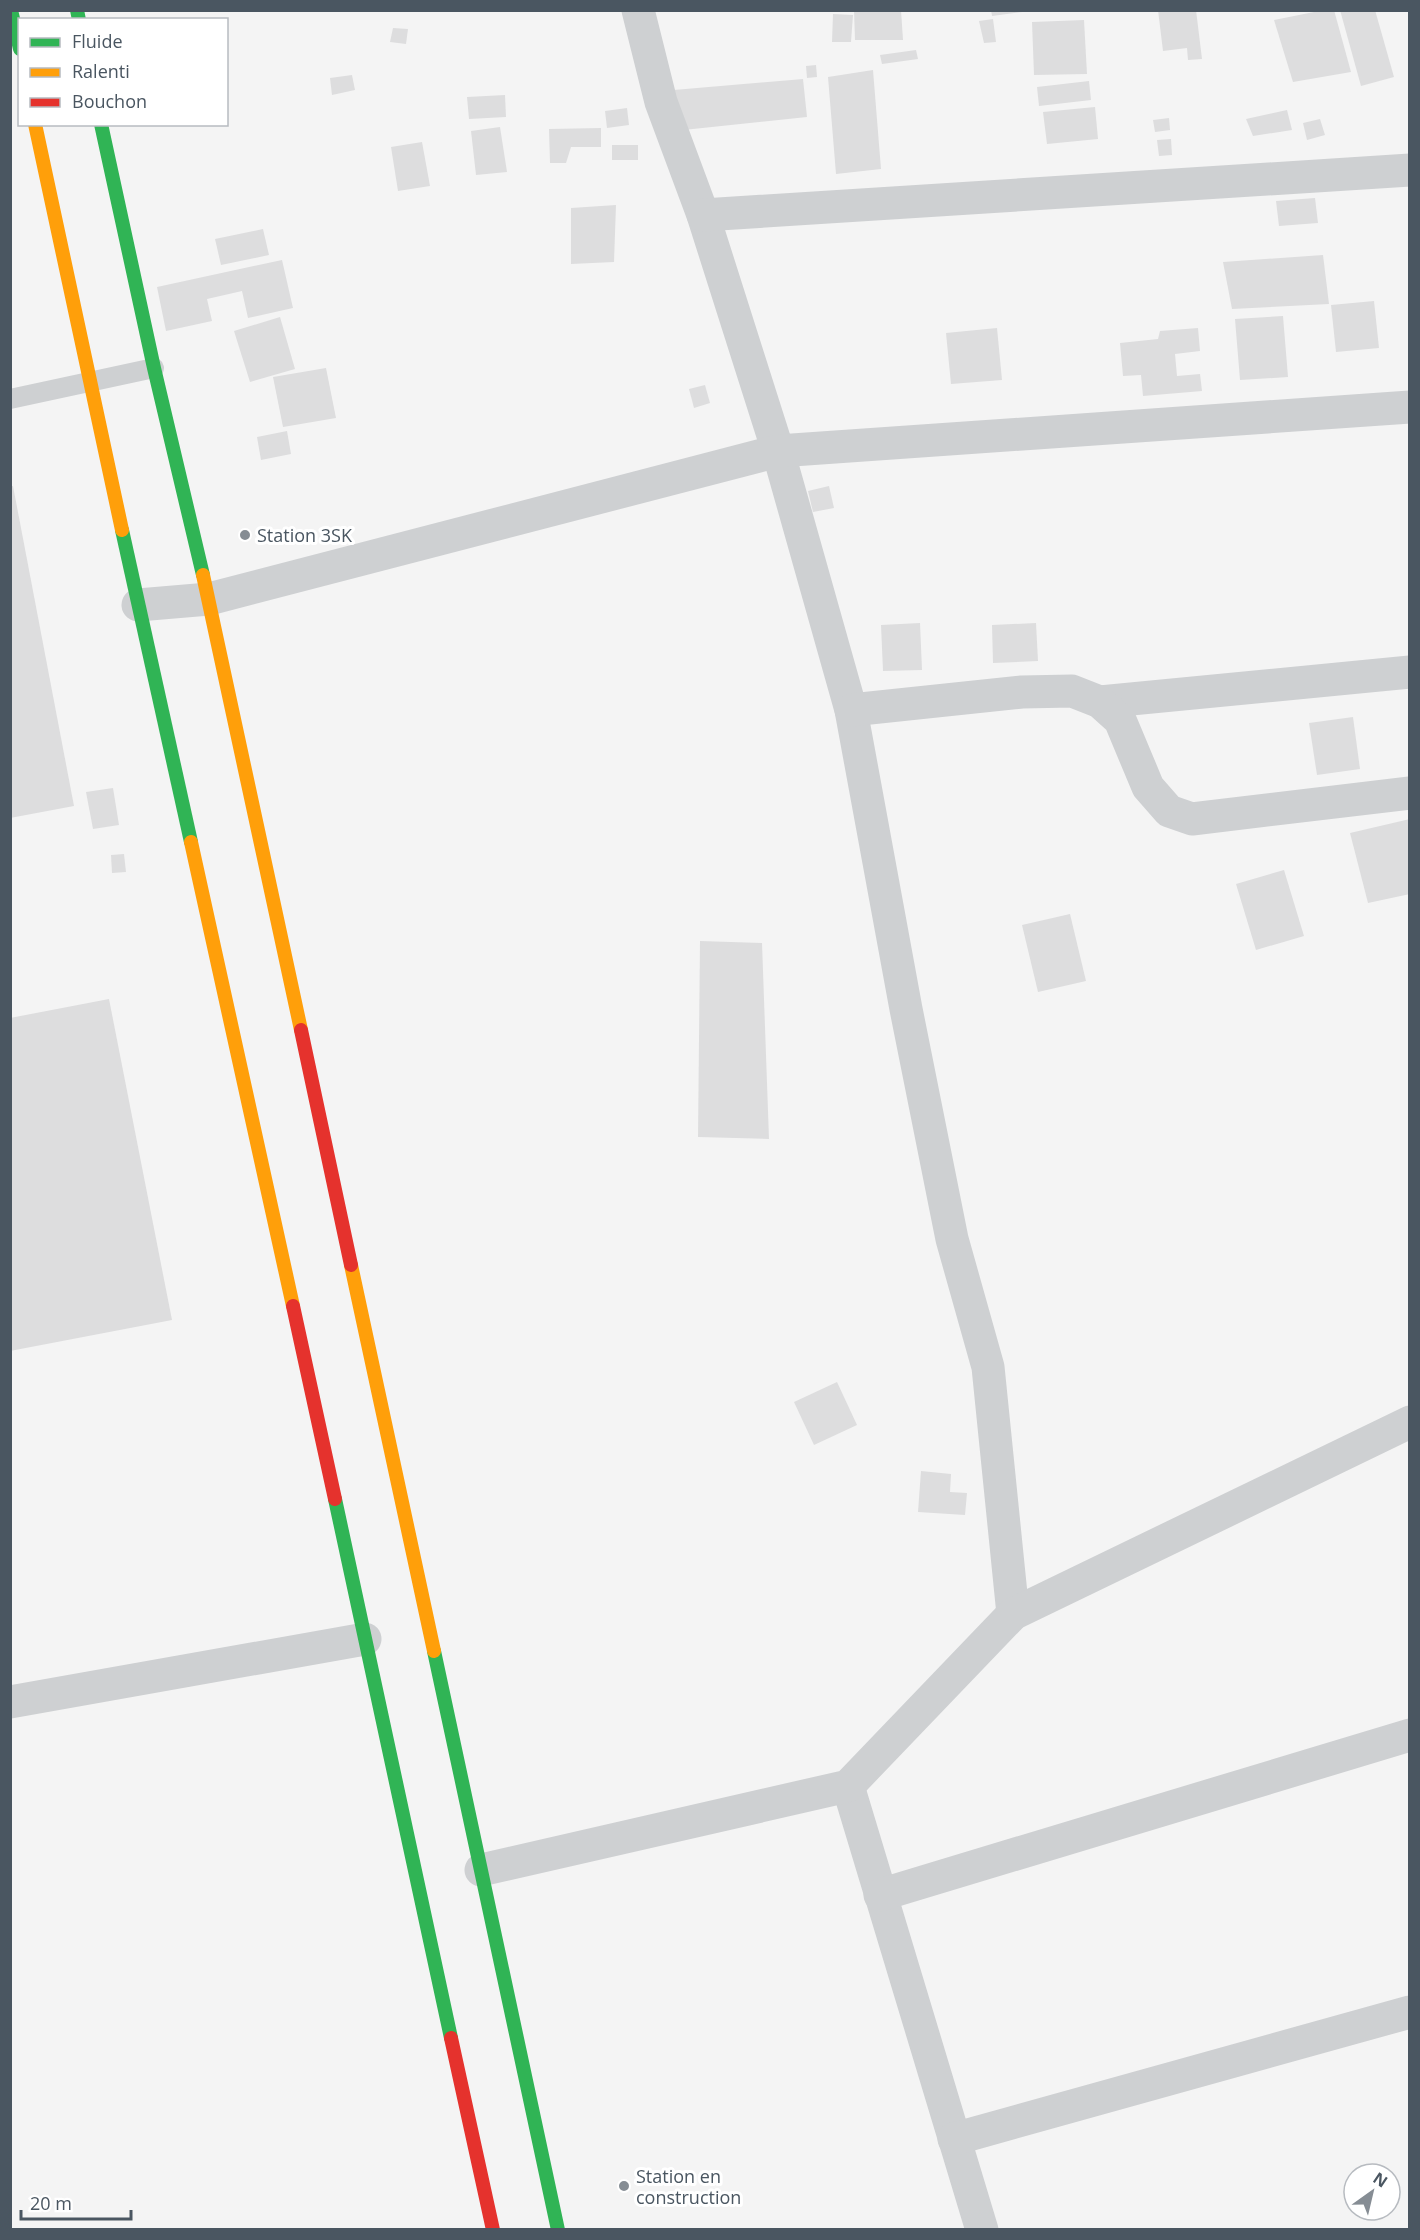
<svg xmlns="http://www.w3.org/2000/svg" width="1420" height="2240" font-family="'Open Sans',sans-serif">
  <style>
    .building { fill: #ddddde }
    .lines { fill: none; stroke-linecap: round; stroke-linejoin: round }
    .lane { stroke: #ced0d2; stroke-width: 20 }
    .street { stroke: #ced0d2; stroke-width: 33 }
    .fast { stroke: #30b455; stroke-width: 14 }
    .slow { stroke: #ff9f0a; stroke-width: 14 }
    .jam { stroke: #e5322d; stroke-width: 14 }
    .poi-dot { fill: #868d94; stroke: #fff; stroke-width: 2 }
    .labels { text-anchor: middle; dominant-baseline: central; stroke-width: 6; stroke-linejoin: round; paint-order: stroke }
    .poi-label { font-size: 18px; fill: #4a5661; stroke: #fff; text-anchor: start }
  </style>
  <rect width="100%" height="100%" fill="#f4f4f4"/>
  <g class="building">
    <path d="M854 10H901L903 40H855Z"/>
    <path d="M991 10H1022V12L992 16Z"/>
    <path d="M1158 10H1196L1202 59 1188 60 1187 48 1163 51Z"/>
    <path d="M1324 10H1334L1351 72 1293 82 1274 20Z"/>
    <path d="M1340 10H1375L1394 77 1361 86Z"/>
    <path d="M833 14 853 15 851 42H832Z"/>
    <path d="M993 19 996 42 984 43 979 21Z"/>
    <path d="M1084 20 1087 74 1034 75 1032 22Z"/>
    <path d="M393 28 408 29 406 44 390 42Z"/>
    <path d="M916 50 918 59 882 64 880 55Z"/>
    <path d="M816 65 817 77 807 78 806 66Z"/>
    <path d="M873 70 881 169 836 174 828 77Z"/>
    <path d="M352 75 355 90 332 95 330 78Z"/>
    <path d="M803 79 807 117 674 131 662 91Z"/>
    <path d="M1089 81 1091 100 1039 106 1037 87Z"/>
    <path d="M505 95 506 117 469 119 467 97Z"/>
    <path d="M1095 107 1098 139 1047 144 1043 112Z"/>
    <path d="M627 108 629 125 607 128 605 111Z"/>
    <path d="M1287 110 1292 130 1253 136 1246 119Z"/>
    <path d="M1169 118 1170 130 1155 132 1153 120Z"/>
    <path d="M1320 119 1325 135 1307 140 1303 123Z"/>
    <path d="M500 127 507 172 476 175 471 131Z"/>
    <path d="M601 128V147H571L566 163H550L549 129Z"/>
    <path d="M1171 139 1172 155 1159 156 1157 140Z"/>
    <path d="M422 142 430 186 398 191 391 147Z"/>
    <rect x="612" y="145" width="26" height="15"/>
    <path d="M1315 198 1318 223 1279 226 1276 201Z"/>
    <path d="M616 205 614 262 571 264V208Z"/>
    <path d="M263 229 269 255 221 265 215 239Z"/>
    <path d="M1323 255 1329 304 1232 309 1223 262Z"/>
    <path d="M282 260 293 308 248 318 242 291 207 299 212 321 166 331 157 287Z"/>
    <path d="M1374 301 1379 348 1336 352 1331 305Z"/>
    <path d="M1283 316 1288 377 1240 380 1235 319Z"/>
    <path d="M280 317 295 369 250 382 234 331Z"/>
    <path d="M997 328 1002 380 951 384 946 333Z"/>
    <path d="M1198 328 1200 351 1175 354 1177 376 1200 374 1202 391 1143 396 1141 375 1123 376 1120 343 1158 339 1160 331Z"/>
    <path d="M326 368 336 418 283 427 273 377Z"/>
    <path d="M705 385 710 403 694 408 689 389Z"/>
    <path d="M287 431 291 454 261 460 257 437Z"/>
    <path d="M13 486 74 806 10 818V487Z"/>
    <path d="M829 486 834 508 813 512 808 491Z"/>
    <path d="M920 623 922 670 883 671 881 625Z"/>
    <path d="M1036 623 1038 661 993 663 992 625Z"/>
    <path d="M1353 717 1360 769 1317 775 1309 723Z"/>
    <path d="M113 788 119 825 93 829 86 792Z"/>
    <path d="M1410 819V894L1368 903 1350 833Z"/>
    <path d="M124 854 126 872 112 873 111 855Z"/>
    <path d="M1284 870 1304 936 1256 950 1236 884Z"/>
    <path d="M1070 914 1086 981 1038 992 1022 925Z"/>
    <path d="M700 941 762 943 769 1139 698 1137Z"/>
    <path d="M109 999 172 1320 10 1351V1018Z"/>
    <path d="M837 1382 857 1425 814 1445 794 1402Z"/>
    <path d="M921 1471 951 1474 950 1492 967 1493 965 1515 918 1512Z"/>
  </g>
  <g class="lines">
    <path class="lane" d="M10 399 154 368"/>
    <g class="street">
      <path d="M638 10 661 102 703 215 778 451 851 710 906 1009 952 1239 988 1367 1013 1614"/>
      <path d="M703 215 1410 170"/>
      <path d="M138 605 209 599 778 451 1410 407"/>
      <path d="M1100 702 1410 672"/>
      <path d="M851 710 1022 692 1072 691 1100 702 1120 720 1148 787 1169 811 1192 819 1410 793"/>
      <path d="M10 1702 365 1639"/>
      <path d="M848 1786 982 2230"/>
      <path d="M481 1870 848 1786 1013 1614 1410 1422"/>
      <path d="M880 1895 1410 1735"/>
      <path d="M954 2139 1410 2012"/>
    </g>
    <g class="fast">
      <path d="M11 10 20 49"/>
      <path d="M77 10 79 20"/>
      <path d="M101 124 154 368 203 575"/>
      <path d="M122 530 191 842"/>
      <path d="M335 1499 451 2038"/>
      <path d="M434 1651 558 2230"/>
    </g>
    <g class="slow">
      <path d="M35 124 122 530"/>
      <path d="M203 575 301 1030"/>
      <path d="M191 842 293 1306"/>
      <path d="M351 1265 434 1651"/>
    </g>
    <g class="jam">
      <path d="M301 1030 351 1265"/>
      <path d="M293 1306 335 1499"/>
      <path d="M451 2038 493 2230"/>
    </g>
  </g>
  <g class="poi-dot">
    <circle cx="245" cy="535" r="6"/>
    <circle cx="624" cy="2186" r="6"/>
  </g>
  <g class="labels">
    <g class="poi-label">
      <text x="257" y="535">Station 3SK</text>
      <text x="636" y="2176">Station en<tspan x="636" dy="21">construction</tspan></text>
    </g>
  </g>
  <rect width="1420" height="2240" fill="none" stroke="#4a5661" stroke-width="24"/>
  <rect x="18" y="18" width="210" height="108" fill="#ffffff" stroke="#b7bbc0" stroke-width="1.5"/>
  <rect x="30" y="38" width="30" height="9" fill="#30b455" stroke="#b7bbc0" stroke-width="1.5"/>
  <text x="72" y="48" font-size="18" fill="#4a5661">Fluide</text>
  <rect x="30" y="68" width="30" height="9" fill="#ff9f0a" stroke="#b7bbc0" stroke-width="1.5"/>
  <text x="72" y="78" font-size="18" fill="#4a5661">Ralenti</text>
  <rect x="30" y="98" width="30" height="9" fill="#e5322d" stroke="#b7bbc0" stroke-width="1.5"/>
  <text x="72" y="108" font-size="18" fill="#4a5661">Bouchon</text>
  <g transform="translate(1372 2192) rotate(34)"><circle r="28" fill="#ffffff" stroke="#b7bbc0" stroke-width="1.5"/>
  <path d="M0-4.5L10 22L0 15L-10 22Z" fill="#868d94"/>
  <text y="-9" font-size="16" font-weight="bold" text-anchor="middle" fill="#4a5661">N</text>
  </g>
  <path d="M21 2210v9h110v-9" fill="none" stroke="#4a5661" stroke-width="3"/>
  <text x="30" y="2210" font-size="18" fill="#4a5661" stroke="#ffffff" stroke-width="4.5" paint-order="stroke">20 m</text>
</svg>
